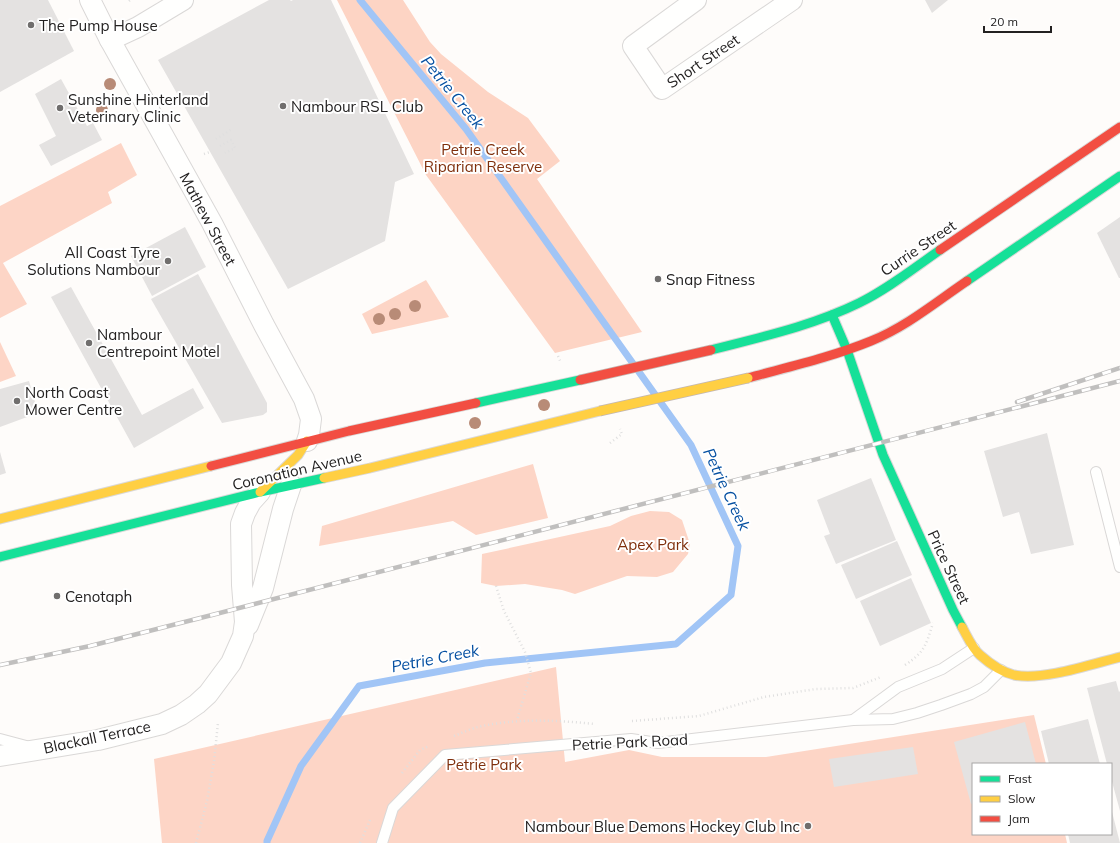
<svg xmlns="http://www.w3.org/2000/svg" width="1120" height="843" font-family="Mulish,sans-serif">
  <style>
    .green { fill: #fdd5c6 }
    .forest { fill: #fdd4c4 }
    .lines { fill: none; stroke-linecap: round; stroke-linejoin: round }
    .stream { stroke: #a1c5f6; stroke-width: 7 }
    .building { fill: #e4e2e1 }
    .lane-casing { stroke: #dad8d7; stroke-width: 12 }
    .street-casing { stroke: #dad8d7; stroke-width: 22 }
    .fast-casing { stroke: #dad8d7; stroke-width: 11 }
    .slow-casing { stroke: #dad8d7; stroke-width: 11 }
    .jam-casing { stroke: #dad8d7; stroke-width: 11 }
    .path { stroke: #dfdfdf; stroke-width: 2.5; stroke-dasharray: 1 3; stroke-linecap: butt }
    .lane { stroke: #fffffe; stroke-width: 10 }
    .street { stroke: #fffffe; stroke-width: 20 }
    .fast { stroke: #16e098; stroke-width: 9 }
    .slow { stroke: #ffcf43; stroke-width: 9 }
    .jam { stroke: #f24e42; stroke-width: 9 }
    .rail-casing { stroke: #c0bfbe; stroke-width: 4.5 }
    .rail { stroke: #fff; stroke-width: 3; stroke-dasharray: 9; stroke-linecap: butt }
    .slow-bridge-casing { stroke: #c3b7b2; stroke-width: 11; stroke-linecap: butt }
    .jam-bridge-casing { stroke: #c3b7b2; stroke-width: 11; stroke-linecap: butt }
    .slow-bridge { stroke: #ffcf43; stroke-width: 9 }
    .jam-bridge { stroke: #f24e42; stroke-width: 9 }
    .tree { fill: #b88b77 }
    .poi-dot { fill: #706e6d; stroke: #fff; stroke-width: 1.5 }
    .labels { text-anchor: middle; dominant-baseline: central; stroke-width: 4; stroke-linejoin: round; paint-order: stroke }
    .poi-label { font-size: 15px; fill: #232121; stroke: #fff; text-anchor: start }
    .street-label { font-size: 15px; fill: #232121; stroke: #fff }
    .park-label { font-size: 15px; fill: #7f2f0c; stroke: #fff }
    .water-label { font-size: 16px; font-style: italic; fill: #044fa1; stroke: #fff }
  </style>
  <rect width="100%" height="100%" fill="#fefcfa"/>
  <g class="green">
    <path d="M121 143 137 175 108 192 112 203 3 263 27 304 0 318V206Z"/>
    <path d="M426 280 449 317 372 334 362 314Z"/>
    <path d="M0 342 16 376 0 382Z"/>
    <path d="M533 464 548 518 476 535 453 521 319 546 322 526Z"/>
    <path d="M650 511 669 512 682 520 690 544 688 554 673 572 657 577 627 576 575 594 562 590 525 584 496 586 481 583 482 554 610 526 631 516Z"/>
    <path d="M556 667 565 762 629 750 662 757H766L1034 715 1046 764H973V834H1065L1067 843H162L154 759Z"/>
  </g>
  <path class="forest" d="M337 0H403L430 42 441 54 488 92 528 118 560 161 537 179 642 332 555 353 426 175Z"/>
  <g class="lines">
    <path class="stream" d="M267 843V841L301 766 359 686 485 663 676 644 731 595 738 546 691 445 466 129 360 0"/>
  </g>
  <g class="building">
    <path d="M0 0H48L74 51 0 92Z"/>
    <path d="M269 0H290L291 1 293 0H331L414 174 395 182 385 241 288 289 158 60Z"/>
    <path d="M925 0H948L932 13Z"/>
    <path d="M61 79 87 126 93 123 102 140 51 166 39 145 56 136 35 94Z"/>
    <path d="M1120 217V278H1119L1097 233Z"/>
    <path d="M185 227 206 267 152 296 131 256Z"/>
    <path d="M198 274 267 403V412L263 415 222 423 151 299Z"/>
    <path d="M71 287 142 415 193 388 204 408 134 448 51 297Z"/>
    <path d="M29 381 38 413 0 427V389Z"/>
    <path d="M1047 433 1074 545 1031 554 1019 512 1003 517 984 451Z"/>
    <path d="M0 452 6 473 0 475Z"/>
    <path d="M871 478 896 540 836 564 824 536 830 534 817 500Z"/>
    <path d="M897 541 912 575 856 599 841 565Z"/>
    <path d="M911 578 931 623 880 646 860 601Z"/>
    <path d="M1116 681 1119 692 1120 691V811L1111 778V764H1107L1087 688Z"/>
    <path d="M1088 719 1100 764H1049L1041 731Z"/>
    <path d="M1025 722 1036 764H973V803L971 804 954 742Z"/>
    <path d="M913 747 918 774 834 787 829 759Z"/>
    <path d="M1111 808 1120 843H1070L1068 834H1111Z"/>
  </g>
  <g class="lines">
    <defs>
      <g id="lane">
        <path d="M1096 472 1120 567"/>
        <path d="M853 720 898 687 942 669 974 648"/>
        <path d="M0 739 30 747"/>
        <path d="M382 843 393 808 445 755 631 739 658 743 853 720 893 719 917 713 941 705 971 694 984 687 1001 670"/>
      </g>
      <g id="street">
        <path d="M90 0 110 40 212 223 264 325 304 399 311 419 309 435 307 441"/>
        <path d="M696 0 633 46 662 89 792 0"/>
        <path d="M110 40 138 27 183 0"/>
        <path d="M248 625 263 588 283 509 291 485"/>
        <path d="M0 756 98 740 162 724 181 715 197 704 208 694 231 663 243 636 245 622 242 585 241 524 245 513 251 502 260 492"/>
      </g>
      <g id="fast">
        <path d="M967 281 1120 176"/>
        <path d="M832 315 847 350"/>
        <path d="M711 350C761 337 812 326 859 303 888 289 914 268 940 250"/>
        <path d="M847 350 883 455 953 610 962 627"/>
        <path d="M476 403 580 380"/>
        <path d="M0 557 260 492 324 478"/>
      </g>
      <g id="slow">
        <path d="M324 478 370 468 600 411"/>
        <path d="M260 492 298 455 307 441"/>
        <path d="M0 519 211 466"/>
        <path d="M962 627C967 636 972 648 980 655 989 663 1002 672 1014 675 1043 681 1092 664 1120 657"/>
      </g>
      <g id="jam">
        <path d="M940 250 1120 127"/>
        <path d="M748 378C788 367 832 357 871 341 906 327 936 302 967 281"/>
        <path d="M211 466 349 431 476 403"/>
      </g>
    </defs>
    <use href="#lane" class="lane-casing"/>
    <use href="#street" class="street-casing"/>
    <use href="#fast" class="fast-casing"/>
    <use href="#slow" class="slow-casing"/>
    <use href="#jam" class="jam-casing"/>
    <g class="path">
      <path d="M129 1 130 0"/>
      <path d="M216 139 232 129"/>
      <path d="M220 146 231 140 235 148 225 153"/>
      <path d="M204 154 210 152"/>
      <path d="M558 356 561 363"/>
      <path d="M610 443 622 434 620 429"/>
      <path d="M496 586 504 611 525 652 531 673 517 720"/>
      <path d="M905 665C925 652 926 645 933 623"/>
      <path d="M632 721 699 716 764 697 816 689 853 688 881 677"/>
      <path d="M454 736C462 733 470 729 478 727 516 718 556 720 595 724"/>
      <path d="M402 773 420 750 429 746"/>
      <path d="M196 843 207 801 214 761 218 723"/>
      <path d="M360 843 371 818"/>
    </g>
    <use href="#lane" class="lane"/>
    <use href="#street" class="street"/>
    <use href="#fast" class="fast"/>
    <use href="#slow" class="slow"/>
    <use href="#jam" class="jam"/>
    <defs>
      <g id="rail">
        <path d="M1017 402 1120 368"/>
        <path d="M0 665 90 646 212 615 1120 381"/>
      </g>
    </defs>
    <use href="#rail" class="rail-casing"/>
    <use href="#rail" class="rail"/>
    <defs>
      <path id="slow-bridge" d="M600 411 748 378"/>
      <path id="jam-bridge" d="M580 380 711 350"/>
    </defs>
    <use href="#slow-bridge" class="slow-bridge-casing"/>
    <use href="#jam-bridge" class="jam-bridge-casing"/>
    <use href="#slow-bridge" class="slow-bridge"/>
    <use href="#jam-bridge" class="jam-bridge"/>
  </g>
  <g class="tree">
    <circle cx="110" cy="84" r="6"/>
    <circle cx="102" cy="110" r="6"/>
    <circle cx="415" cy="306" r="6"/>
    <circle cx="395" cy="314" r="6"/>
    <circle cx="379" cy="319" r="6"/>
    <circle cx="544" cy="405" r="6"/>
    <circle cx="475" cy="423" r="6"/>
  </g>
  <g class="poi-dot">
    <circle cx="31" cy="25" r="4"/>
    <circle cx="283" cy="106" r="4"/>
    <circle cx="60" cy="108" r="4"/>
    <circle cx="168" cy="261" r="4"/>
    <circle cx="658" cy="279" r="4"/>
    <circle cx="89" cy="343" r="4"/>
    <circle cx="17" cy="401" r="4"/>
    <circle cx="57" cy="596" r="4"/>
    <circle cx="808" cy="826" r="4"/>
  </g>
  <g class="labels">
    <g class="poi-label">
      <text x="39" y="25">The Pump House</text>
      <text x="68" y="99">Sunshine Hinterland<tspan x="68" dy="17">Veterinary Clinic</tspan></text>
      <text x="291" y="106">Nambour RSL Club</text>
      <text x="160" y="252" text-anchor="end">All Coast Tyre<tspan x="160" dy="17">Solutions Nambour</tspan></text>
      <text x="666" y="279">Snap Fitness</text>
      <text x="97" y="334">Nambour<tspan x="97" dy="17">Centrepoint Motel</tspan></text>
      <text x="25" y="392">North Coast<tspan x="25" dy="17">Mower Centre</tspan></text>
      <text x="65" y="596">Cenotaph</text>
      <text x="800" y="826" text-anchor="end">Nambour Blue Demons Hockey Club Inc</text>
    </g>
    <g class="street-label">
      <text transform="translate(703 61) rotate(-34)">Short Street</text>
      <text transform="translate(208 219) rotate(62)">Mathew Street</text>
      <text transform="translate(918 248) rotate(-34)">Currie Street</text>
      <text transform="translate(297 470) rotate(-13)">Coronation Avenue</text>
      <text transform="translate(949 567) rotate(65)">Price Street</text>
      <text transform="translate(97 737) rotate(-12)">Blackall Terrace</text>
      <text transform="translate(630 742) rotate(-3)">Petrie Park Road</text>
    </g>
    <g class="park-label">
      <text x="483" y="149">Petrie Creek<tspan x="483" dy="17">Riparian Reserve</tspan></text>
      <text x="653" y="544">Apex Park</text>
      <text x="484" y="764">Petrie Park</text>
    </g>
    <g class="water-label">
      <text transform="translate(453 92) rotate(51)">Petrie Creek</text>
      <text transform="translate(727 489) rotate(65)">Petrie Creek</text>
      <text transform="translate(435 658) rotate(-11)">Petrie Creek</text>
    </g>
  </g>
  <rect x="972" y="763" width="140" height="72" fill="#ffffff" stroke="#a7a6a6"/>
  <rect x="980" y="776" width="20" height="6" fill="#16e098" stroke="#a7a6a6"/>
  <text x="1008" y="783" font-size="12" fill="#232121">Fast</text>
  <rect x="980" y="796" width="20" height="6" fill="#ffcf43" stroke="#a7a6a6"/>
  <text x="1008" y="803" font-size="12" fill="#232121">Slow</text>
  <rect x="980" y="816" width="20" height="6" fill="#f24e42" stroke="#a7a6a6"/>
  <text x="1008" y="823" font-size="12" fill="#232121">Jam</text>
  <path d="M984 26v6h67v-6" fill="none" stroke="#232121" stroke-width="2"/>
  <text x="990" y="26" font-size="12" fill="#232121" stroke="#ffffff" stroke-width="3" paint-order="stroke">20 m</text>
</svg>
